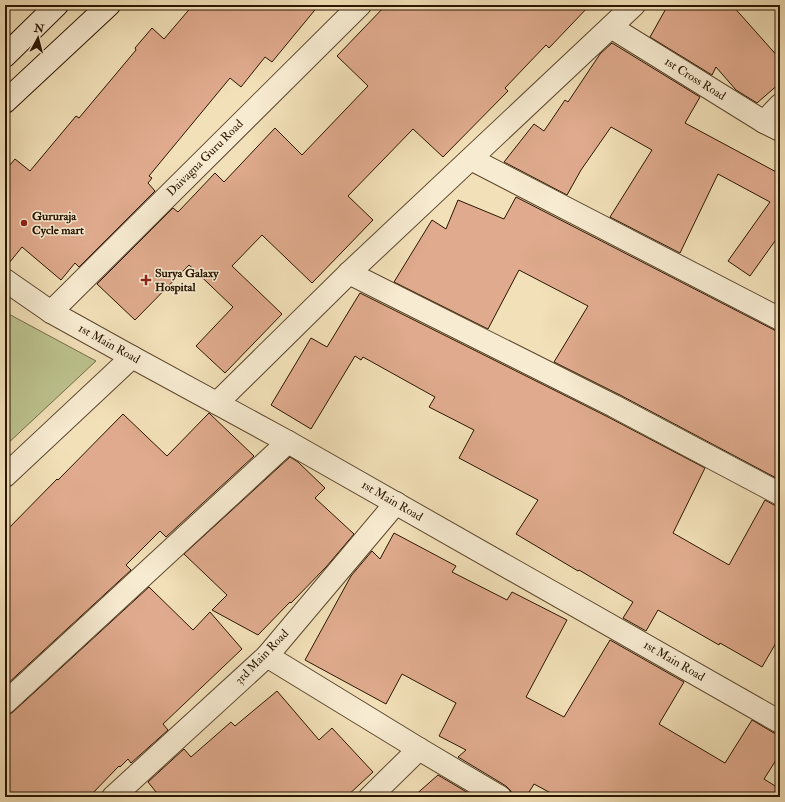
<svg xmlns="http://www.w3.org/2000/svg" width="785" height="802" font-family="'IM FELL Double Pica',serif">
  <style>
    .green { fill: #bcc28e; stroke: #746c47 }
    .building { fill: #dfaa8d; stroke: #2b1600 }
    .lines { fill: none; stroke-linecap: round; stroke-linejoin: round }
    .minor-casing { stroke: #5d482e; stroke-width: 24 }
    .tertiary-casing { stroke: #5d482e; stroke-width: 24 }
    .secondary-casing { stroke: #2b1600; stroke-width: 24 }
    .minor { stroke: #f7ebd1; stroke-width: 22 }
    .tertiary { stroke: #f7ebd1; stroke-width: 22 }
    .secondary { stroke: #f7ebd1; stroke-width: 22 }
    .poi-dot { fill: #8f2418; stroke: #f7ebd1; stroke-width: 1.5 }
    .labels { text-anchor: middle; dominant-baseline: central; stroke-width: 3; stroke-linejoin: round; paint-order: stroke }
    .street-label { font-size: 12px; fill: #2b1600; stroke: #f7ebd1 }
    .poi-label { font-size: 12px; font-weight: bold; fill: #2b1600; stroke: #f7ebd1; text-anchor: start }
  </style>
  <rect width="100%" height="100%" fill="#f2e0b8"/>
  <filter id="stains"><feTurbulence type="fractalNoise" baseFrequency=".005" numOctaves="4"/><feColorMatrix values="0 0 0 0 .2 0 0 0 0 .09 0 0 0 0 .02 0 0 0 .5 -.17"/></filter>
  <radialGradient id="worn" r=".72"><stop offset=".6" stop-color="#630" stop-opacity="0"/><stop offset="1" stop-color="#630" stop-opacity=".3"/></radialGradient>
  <path class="green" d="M5 312 96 361 5 446Z"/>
  <g class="building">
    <path d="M193 5H319L272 62 265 57 241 87 230 78 149 176 152 178 148 183 155 191 79 267 75 263 61 280 22 247 5 268V171L15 159 30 171 76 116 79 118 136 50 135 48 152 28 164 39Z"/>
    <path d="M386 5H590L549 48 546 45 505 88 508 91 443 157 413 129 348 196 373 220 312 283 262 235 232 266 282 314 225 373 196 346 233 307 189 265 135 320 97 284 173 208 178 212 215 173 224 182 275 128 302 155 368 86 337 56Z"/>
    <path d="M668 5H732L780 59V83L757 103 736 90 716 67 712 75 650 37Z"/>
    <path d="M612 43 700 97 685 123 780 174V234L750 276 728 261 770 202 718 174 680 253 610 217 652 150 611 127 581 170 567 195 504 162 534 124 544 131 565 100 568 102 600 54Z"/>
    <path d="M516 197 780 333V480L620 395 554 362 588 306 519 270 488 329 394 282 432 220 446 229 458 200 504 219Z"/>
    <path d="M360 293 608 417 705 468 673 533 729 565 765 500 774 505 780 506V636L762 667 720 643 719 645 658 610 646 631 623 618 633 602 579 570 578 571 516 534 538 500 459 458 474 430 429 407 435 397 363 357 361 360 355 356 311 429 271 405 311 338 327 347Z"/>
    <path d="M209 413 254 456 166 537 160 531 126 565 131 570 5 686V532L57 479 58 480 123 414 167 456Z"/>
    <path d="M290 457 298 462 325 488 315 498 354 534 326 567 291 603 290 602 258 635 212 610 227 595 184 554Z"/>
    <path d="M394 533 456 566 452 572 507 600 512 592 567 620 526 697 564 717 610 640 684 682 659 724 725 763 752 720 774 733 780 734V754L764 779 780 789V797H558L534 784 526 797H512L511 791 506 786 458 757 466 750 439 736 456 703 402 674 386 704 305 660 351 576 372 551 380 559Z"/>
    <path d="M149 587 193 630 210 612 242 649 163 724 168 730 131 763 128 759 120 767 119 766 89 797H5V715H8L13 712Z"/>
    <path d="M277 691 319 740 332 728 373 772 346 797H160L148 782 184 749 191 757 231 722 235 726Z"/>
    <path d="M438 775 475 797H413Z"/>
  </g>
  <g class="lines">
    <defs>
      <g id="minor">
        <path d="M611 27 764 122 780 130"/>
        <path d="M764 122 780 105"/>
        <path d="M471 159 780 319"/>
        <path d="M349 273 614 406 780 494"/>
        <path d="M51 312 360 5"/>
        <path d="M217 403 349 273 634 5"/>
        <path d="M5 476 132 357"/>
        <path d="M267 656 419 749 500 797"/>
        <path d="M5 703 288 442"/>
        <path d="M113 797 267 656 396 503"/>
        <path d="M370 797 419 749"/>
      </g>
      <path id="tertiary" d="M5 280 51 312 132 357 288 442 780 722"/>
      <g id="secondary">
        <path d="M5 56 57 5"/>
        <path d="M5 102 109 5"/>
      </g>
    </defs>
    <use href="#minor" class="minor-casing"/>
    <use href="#tertiary" class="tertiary-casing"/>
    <use href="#secondary" class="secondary-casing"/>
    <use href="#minor" class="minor"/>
    <use href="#tertiary" class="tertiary"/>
    <use href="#secondary" class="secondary"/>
  </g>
  <g class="poi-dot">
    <circle cx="24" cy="223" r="4"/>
    <path d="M144 274h4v4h4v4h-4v4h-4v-4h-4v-4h4z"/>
  </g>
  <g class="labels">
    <g class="street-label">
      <text transform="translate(695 79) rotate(32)">1st Cross Road</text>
      <text transform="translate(205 158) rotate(-45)">Daivagna Guru Road</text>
      <text transform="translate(109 344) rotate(29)">1st Main Road</text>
      <text transform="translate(392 501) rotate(30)">1st Main Road</text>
      <text transform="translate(262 657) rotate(-46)">3rd Main Road</text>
      <text transform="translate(674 661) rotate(30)">1st Main Road</text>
    </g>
    <g class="poi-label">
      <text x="32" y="216">Gururaja<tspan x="32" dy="14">Cycle mart</tspan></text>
      <text x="155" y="273">Surya Galaxy<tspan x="155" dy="14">Hospital</tspan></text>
    </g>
  </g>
  <rect width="785" height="802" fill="none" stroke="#f2e0b8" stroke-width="20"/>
  <rect x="6" y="6" width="773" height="790" fill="none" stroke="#2b1600" stroke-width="2"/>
  <rect x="10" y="10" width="765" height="782" fill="none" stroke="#2b1600"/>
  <g transform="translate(38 38) rotate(7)" stroke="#f7ebd1" stroke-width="3" paint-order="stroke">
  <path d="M0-3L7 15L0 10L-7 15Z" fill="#2b1600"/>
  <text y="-6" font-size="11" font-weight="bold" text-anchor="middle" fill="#2b1600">N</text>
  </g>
  <rect width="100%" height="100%" filter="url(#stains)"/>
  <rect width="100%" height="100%" fill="url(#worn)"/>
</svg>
